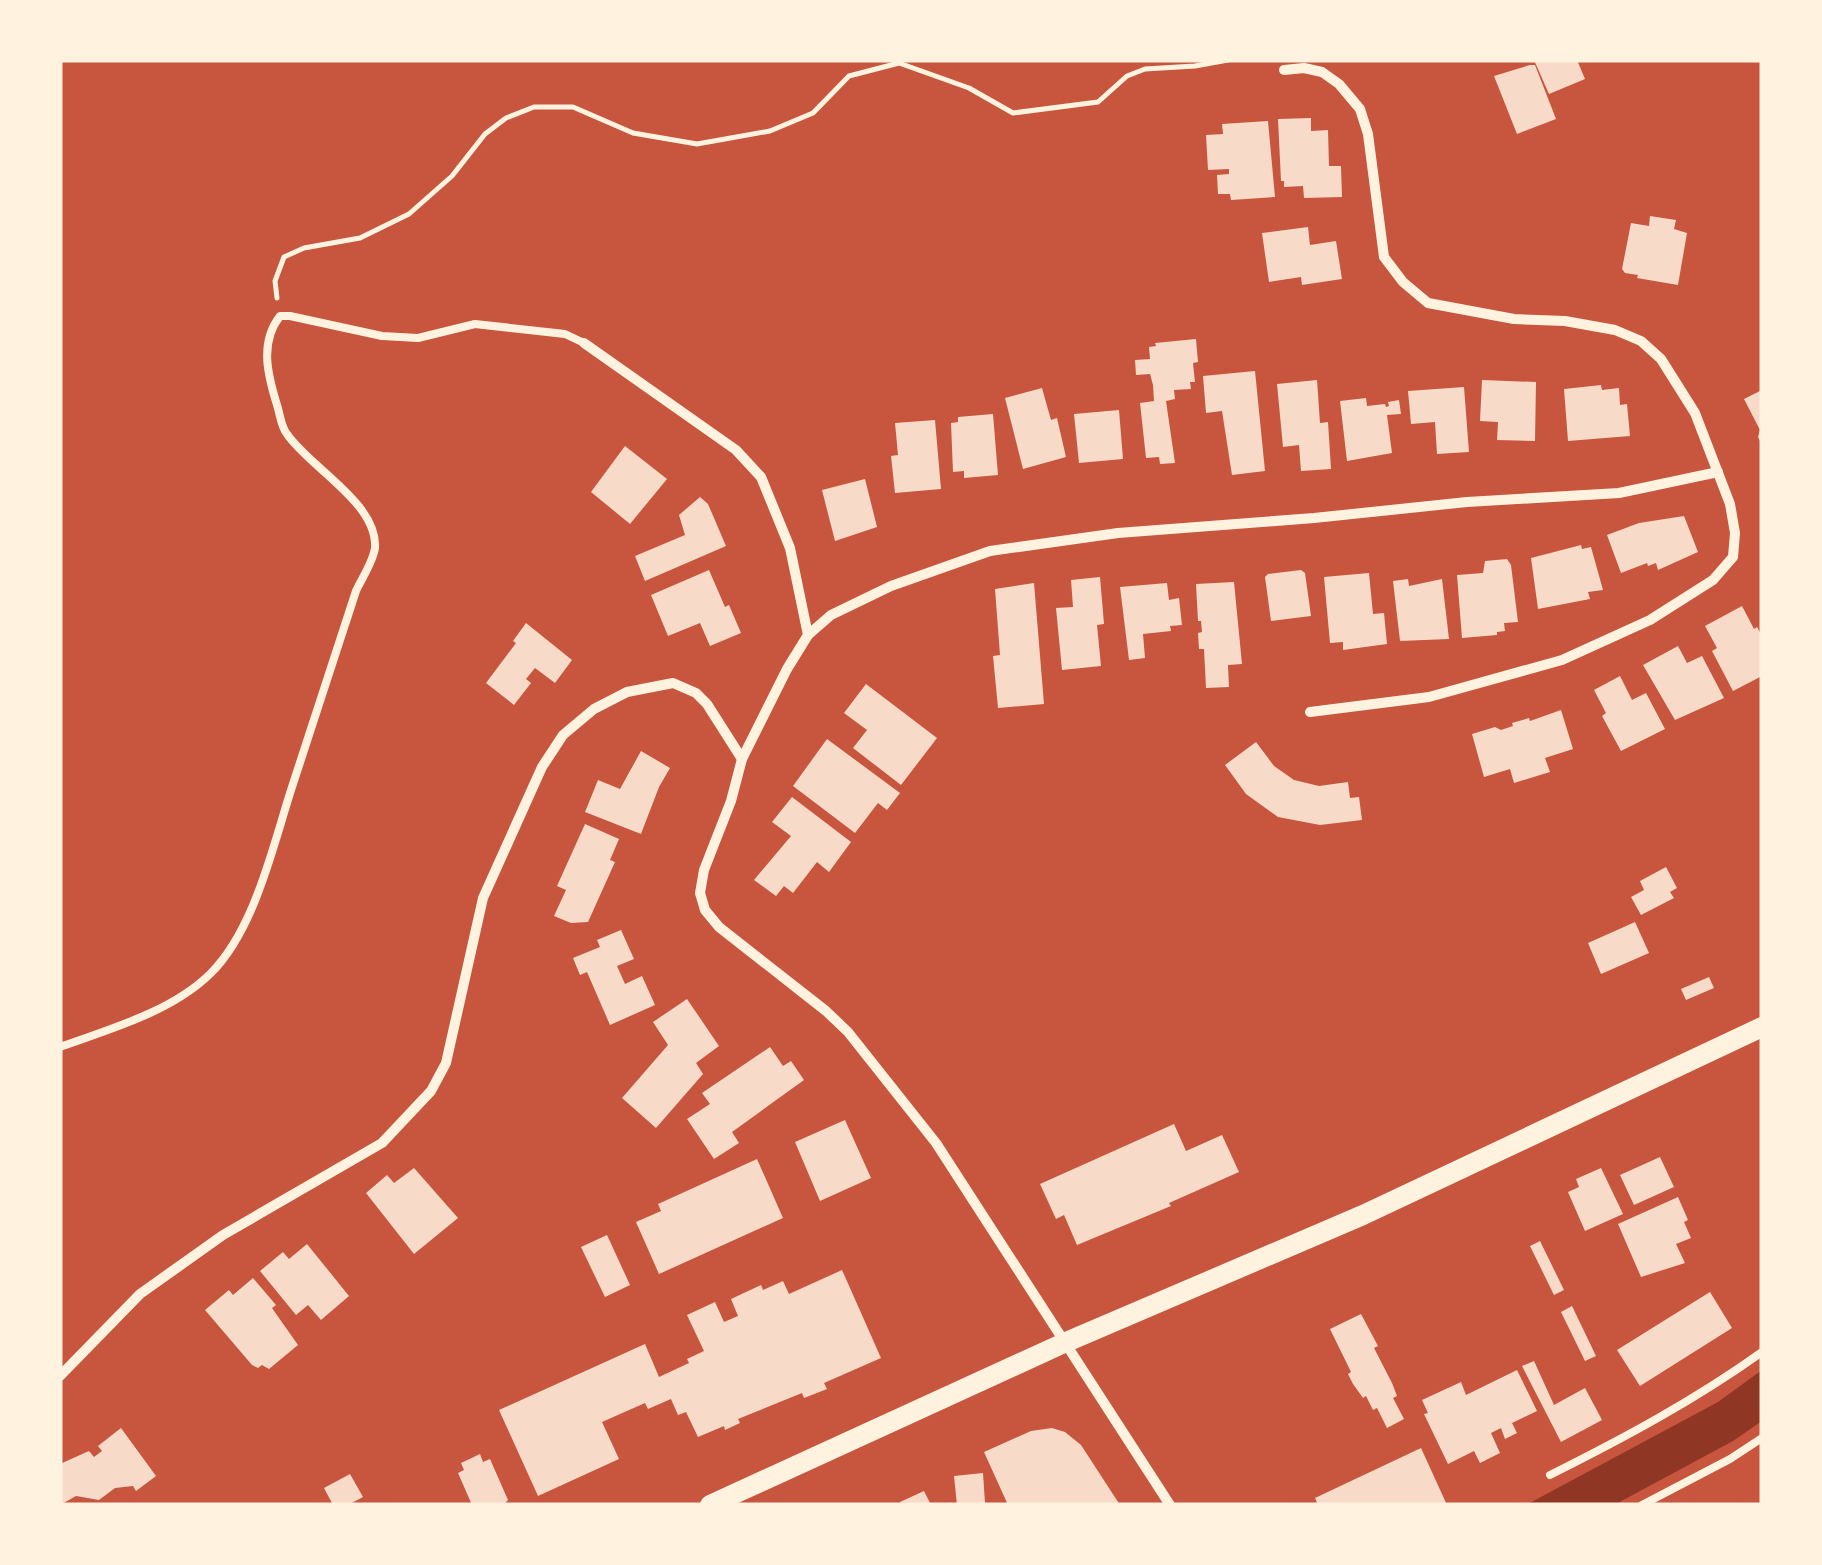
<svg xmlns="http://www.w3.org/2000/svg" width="1822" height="1565" font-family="'Nunito Sans',sans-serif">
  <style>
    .water { fill: #8f3625 }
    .building { fill: #f7dbc8 }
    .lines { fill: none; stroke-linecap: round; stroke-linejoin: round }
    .path { stroke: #fff3e0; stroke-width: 5 }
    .service { stroke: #fff3e0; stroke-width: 8 }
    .minor { stroke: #fff3e0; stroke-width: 10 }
    .secondary { stroke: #fff3e0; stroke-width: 20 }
  </style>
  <rect width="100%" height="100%" fill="#c8553d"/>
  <path class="water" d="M1762 1370V1421L1733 1441 1614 1505H1526L1718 1402Z"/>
  <g class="building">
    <path d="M1534 60H1577L1585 79 1549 94Z"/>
    <path d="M1530 65H1535L1556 119 1517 134 1494 76Z"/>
    <path d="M1311 118V131L1328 130 1329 166H1341L1342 197 1304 198 1303 186 1284 187V181H1281L1278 119Z"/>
    <path d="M1268 121 1275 197 1231 200 1230 194H1218L1217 175 1229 174V169L1208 170 1206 135 1223 134 1222 124Z"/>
    <path d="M1650 216 1676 220 1674 229 1687 233 1678 285 1637 278 1638 275 1625 273 1622 269 1631 223 1649 226Z"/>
    <path d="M1308 227 1310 245 1336 241 1342 279 1302 285 1301 277 1269 282 1262 233Z"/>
    <path d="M1196 339 1198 362 1193 363 1195 382H1190L1191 389 1174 390 1175 399 1166 401 1175 463 1160 464 1159 457 1146 458 1140 403 1154 401 1153 385 1150 374 1136 375 1135 360 1150 359 1149 347 1156 346 1155 343Z"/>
    <path d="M1255 371 1265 471 1232 475 1222 411 1206 413 1203 376Z"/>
    <path d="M1317 380 1320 423 1328 422 1331 469 1301 471 1299 445 1283 447 1277 384Z"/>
    <path d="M1482 380 1536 382 1535 441 1497 440 1498 422 1480 421Z"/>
    <path d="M1601 385 1602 390 1619 388 1620 405 1627 404 1630 436 1568 441 1564 389Z"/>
    <path d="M1464 387 1469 452 1437 454 1435 422 1411 424 1408 391Z"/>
    <path d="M1042 388 1051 420 1057 418 1066 457 1023 469 1005 398Z"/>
    <path d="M1762 390V445L1758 437 1760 430 1744 399Z"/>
    <path d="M1366 398 1367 406 1385 404 1386 407 1389 406 1388 402 1399 400 1401 414 1387 415 1392 453 1347 461 1340 401Z"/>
    <path d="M1119 410 1123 459 1079 463 1074 414Z"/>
    <path d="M993 414 998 475 964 478V471L953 472 951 423 958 422V417Z"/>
    <path d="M935 420 941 489 895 493 891 456 898 455 895 423Z"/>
    <path d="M625 446 667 479 630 524 591 492Z"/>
    <path d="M865 479 877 527 835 541 822 490Z"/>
    <path d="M700 497 708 504 726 546 645 581 635 556 685 535 679 515Z"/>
    <path d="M1684 516 1698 552 1658 570 1656 563 1648 566 1647 563 1621 573 1607 535 1639 523Z"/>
    <path d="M1581 545 1582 549 1591 547 1603 590 1588 592 1590 599 1538 609 1531 558Z"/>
    <path d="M1507 559 1511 565 1518 622 1504 623 1505 631 1497 632V635L1462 638 1457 575 1483 573 1485 561Z"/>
    <path d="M709 570 725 607 729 605 741 633 710 646 700 623 668 636 651 595Z"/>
    <path d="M1301 570 1305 573 1311 616 1271 621 1265 577 1268 574Z"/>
    <path d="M1369 573 1373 614 1384 613 1387 644 1343 650V642L1330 643 1324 577Z"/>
    <path d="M1100 577 1104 624 1097 625 1101 666 1062 670 1056 608 1073 607 1071 580Z"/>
    <path d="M1408 579 1409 586 1442 579 1449 639 1400 641 1393 581Z"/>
    <path d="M1234 582 1242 664 1228 665 1229 687 1206 688 1204 649H1199L1198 633 1202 632 1201 621H1198L1196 584Z"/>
    <path d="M1034 583 1044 704 998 708 993 656 1000 655 995 589Z"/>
    <path d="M1167 583 1169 600 1179 598 1182 625 1170 626 1171 631 1143 634 1145 658 1129 660 1120 587Z"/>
    <path d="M1742 606 1754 629 1757 627 1762 636V676L1733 691 1712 651 1717 648 1705 626Z"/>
    <path d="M526 623 572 660 555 683 535 668 526 679 531 683 514 705 486 683 516 643 513 641Z"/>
    <path d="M1678 646 1687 663 1702 656 1724 698 1675 720 1643 665Z"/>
    <path d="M1620 676 1632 700 1646 693 1665 729 1621 751 1602 716 1606 713 1594 690Z"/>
    <path d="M866 684 937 738 901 785 853 748 867 730 844 713Z"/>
    <path d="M1561 710 1573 749 1545 758 1550 772 1514 783 1510 769 1484 777 1472 734 1495 727 1501 730 1513 726 1512 723 1529 718 1530 721Z"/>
    <path d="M827 739 900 793 887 810 878 803 855 833 793 786Z"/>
    <path d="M1256 742 1274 766 1294 780 1319 786 1348 782 1350 798 1359 797 1362 820 1320 825 1278 817 1246 794 1225 765Z"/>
    <path d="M641 751 670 768 659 787 641 834 585 812 598 780 620 789Z"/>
    <path d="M792 797 851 842 829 872 817 862 793 893 784 886 776 896 754 880 791 836 772 822Z"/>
    <path d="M585 824 619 839 610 860 615 862 588 922 571 923 554 916 566 890 557 886Z"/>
    <path d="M1666 867 1677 888 1670 892 1674 898 1641 915 1631 897 1644 890 1640 881Z"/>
    <path d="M1635 922 1649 953 1601 974 1588 943Z"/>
    <path d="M621 930 634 959 617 966 625 984 642 976 655 1005 610 1025 587 972 580 975 573 958 600 947 597 940Z"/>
    <path d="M1709 977 1714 988 1686 1000 1681 989Z"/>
    <path d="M687 999 719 1046 696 1063 703 1074 656 1128 622 1098 668 1045 653 1022Z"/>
    <path d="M770 1047 783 1066 791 1061 804 1080 732 1132 739 1143 714 1159 687 1119 710 1104 702 1093Z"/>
    <path d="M845 1120 871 1178 820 1201 795 1142Z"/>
    <path d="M1174 1124 1186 1151 1222 1135 1239 1172 1169 1203 1171 1206 1077 1245 1064 1215 1056 1219 1040 1184Z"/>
    <path d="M1660 1157 1674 1187 1634 1205 1620 1175Z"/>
    <path d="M757 1159 783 1218 659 1274 636 1222 661 1211 658 1204Z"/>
    <path d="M414 1168 458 1218 414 1254 366 1193 387 1175 394 1183Z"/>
    <path d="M1601 1168 1623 1214 1585 1231 1568 1192 1579 1187 1576 1179Z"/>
    <path d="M1678 1197 1688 1220 1684 1222 1691 1238 1676 1244 1685 1263 1641 1277 1618 1224Z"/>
    <path d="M607 1235 630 1285 605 1297 581 1247Z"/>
    <path d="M1540 1241 1564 1290 1554 1295 1530 1246Z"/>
    <path d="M307 1244 349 1296 321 1320 308 1305 296 1315 260 1271 283 1252 289 1259Z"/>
    <path d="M842 1270 881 1358 824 1383 827 1389 804 1398 802 1393 738 1419 740 1423 725 1430 724 1426 698 1437 686 1412 678 1415 671 1399 648 1409 645 1403 602 1422 619 1459 538 1496 499 1410 645 1344 659 1377 689 1363 687 1359 704 1351 687 1315 715 1302 724 1322 738 1316 731 1299 761 1285 763 1290 783 1281 789 1294Z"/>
    <path d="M253 1278 276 1305 272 1308 298 1345 269 1369 262 1365 258 1368 252 1365 205 1310 229 1290 233 1295Z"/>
    <path d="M1710 1292 1732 1328 1640 1386 1617 1350Z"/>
    <path d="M1572 1306 1596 1356 1585 1361 1561 1312Z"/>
    <path d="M1361 1314 1378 1346 1374 1348 1392 1383 1397 1396 1393 1398 1404 1419 1387 1428 1377 1408 1373 1410 1366 1396 1363 1398 1353 1384 1348 1374 1351 1372 1330 1329Z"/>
    <path d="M1534 1361 1554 1405 1585 1388 1602 1420 1561 1442 1522 1366Z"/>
    <path d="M1517 1370 1537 1411 1512 1423 1517 1433 1505 1439 1501 1428 1491 1433 1500 1453 1480 1463 1474 1451 1448 1464 1424 1414 1428 1413 1422 1400 1461 1382 1466 1395Z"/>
    <path d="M121 1428 156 1476 136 1491 133 1486 115 1488 99 1500 76 1496 60 1505V1464L89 1451 94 1457 102 1451 98 1446Z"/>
    <path d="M1052 1428 1065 1432 1081 1445 1120 1505H1008L984 1452 1031 1431Z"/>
    <path d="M1421 1448 1447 1505H1318L1315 1498Z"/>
    <path d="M480 1454 483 1462 490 1459 508 1500 503 1505H472L458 1473 464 1470 461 1463Z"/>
    <path d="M983 1473 985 1503 957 1505 954 1476Z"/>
    <path d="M350 1474 363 1497 348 1505H333L324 1488Z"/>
    <path d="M924 1491 931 1505H901L900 1502Z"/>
  </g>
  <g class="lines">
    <path class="path" d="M277 298 275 281 284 257 304 248 360 238 409 214 452 176 485 134 506 118 534 107H573L633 133 697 144 770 131 813 113 849 76 899 63 969 88 1013 113 1098 102 1127 76 1145 69 1195 66 1228 60"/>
    <g class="service">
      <path d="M60 1047C110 1029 171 1012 210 974 255 930 273 845 292 787 314 721 335 656 356 591 362 578 373 562 375 548 378 503 309 467 287 434 281 427 280 414 277 405 268 376 259 343 280 316H290L382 336 418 338 475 324 565 334 584 343"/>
      <path d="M1550 1475C1624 1438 1695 1400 1762 1352"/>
      <path d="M1642 1505 1730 1459 1762 1438"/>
    </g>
    <g class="minor">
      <path d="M1284 70 1304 68 1322 72 1339 84 1360 109 1368 134 1384 257 1403 282 1428 303 1514 319 1565 321 1615 330 1641 341 1661 359 1695 413 1730 504 1735 533 1733 557 1713 580 1650 620 1562 660 1429 697 1310 712"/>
      <path d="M584 343 736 450 761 477 790 548 808 635"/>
      <path d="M60 1376 140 1294 223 1235 382 1143 431 1091 446 1063 483 898 542 767 563 735 594 709 627 692 673 683 696 693 707 704 742 759"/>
      <path d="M1170 1505 936 1143 848 1032 826 1011 719 927 705 910 700 893 704 870 731 801 742 759 787 669 808 635 831 615 891 586 990 551 1118 533 1314 518 1467 502 1619 493 1718 472"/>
    </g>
    <path class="secondary" d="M710 1505 1064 1343 1363 1215 1762 1027"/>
  </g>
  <rect width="1822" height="1565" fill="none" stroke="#fff3e0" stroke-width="125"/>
</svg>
